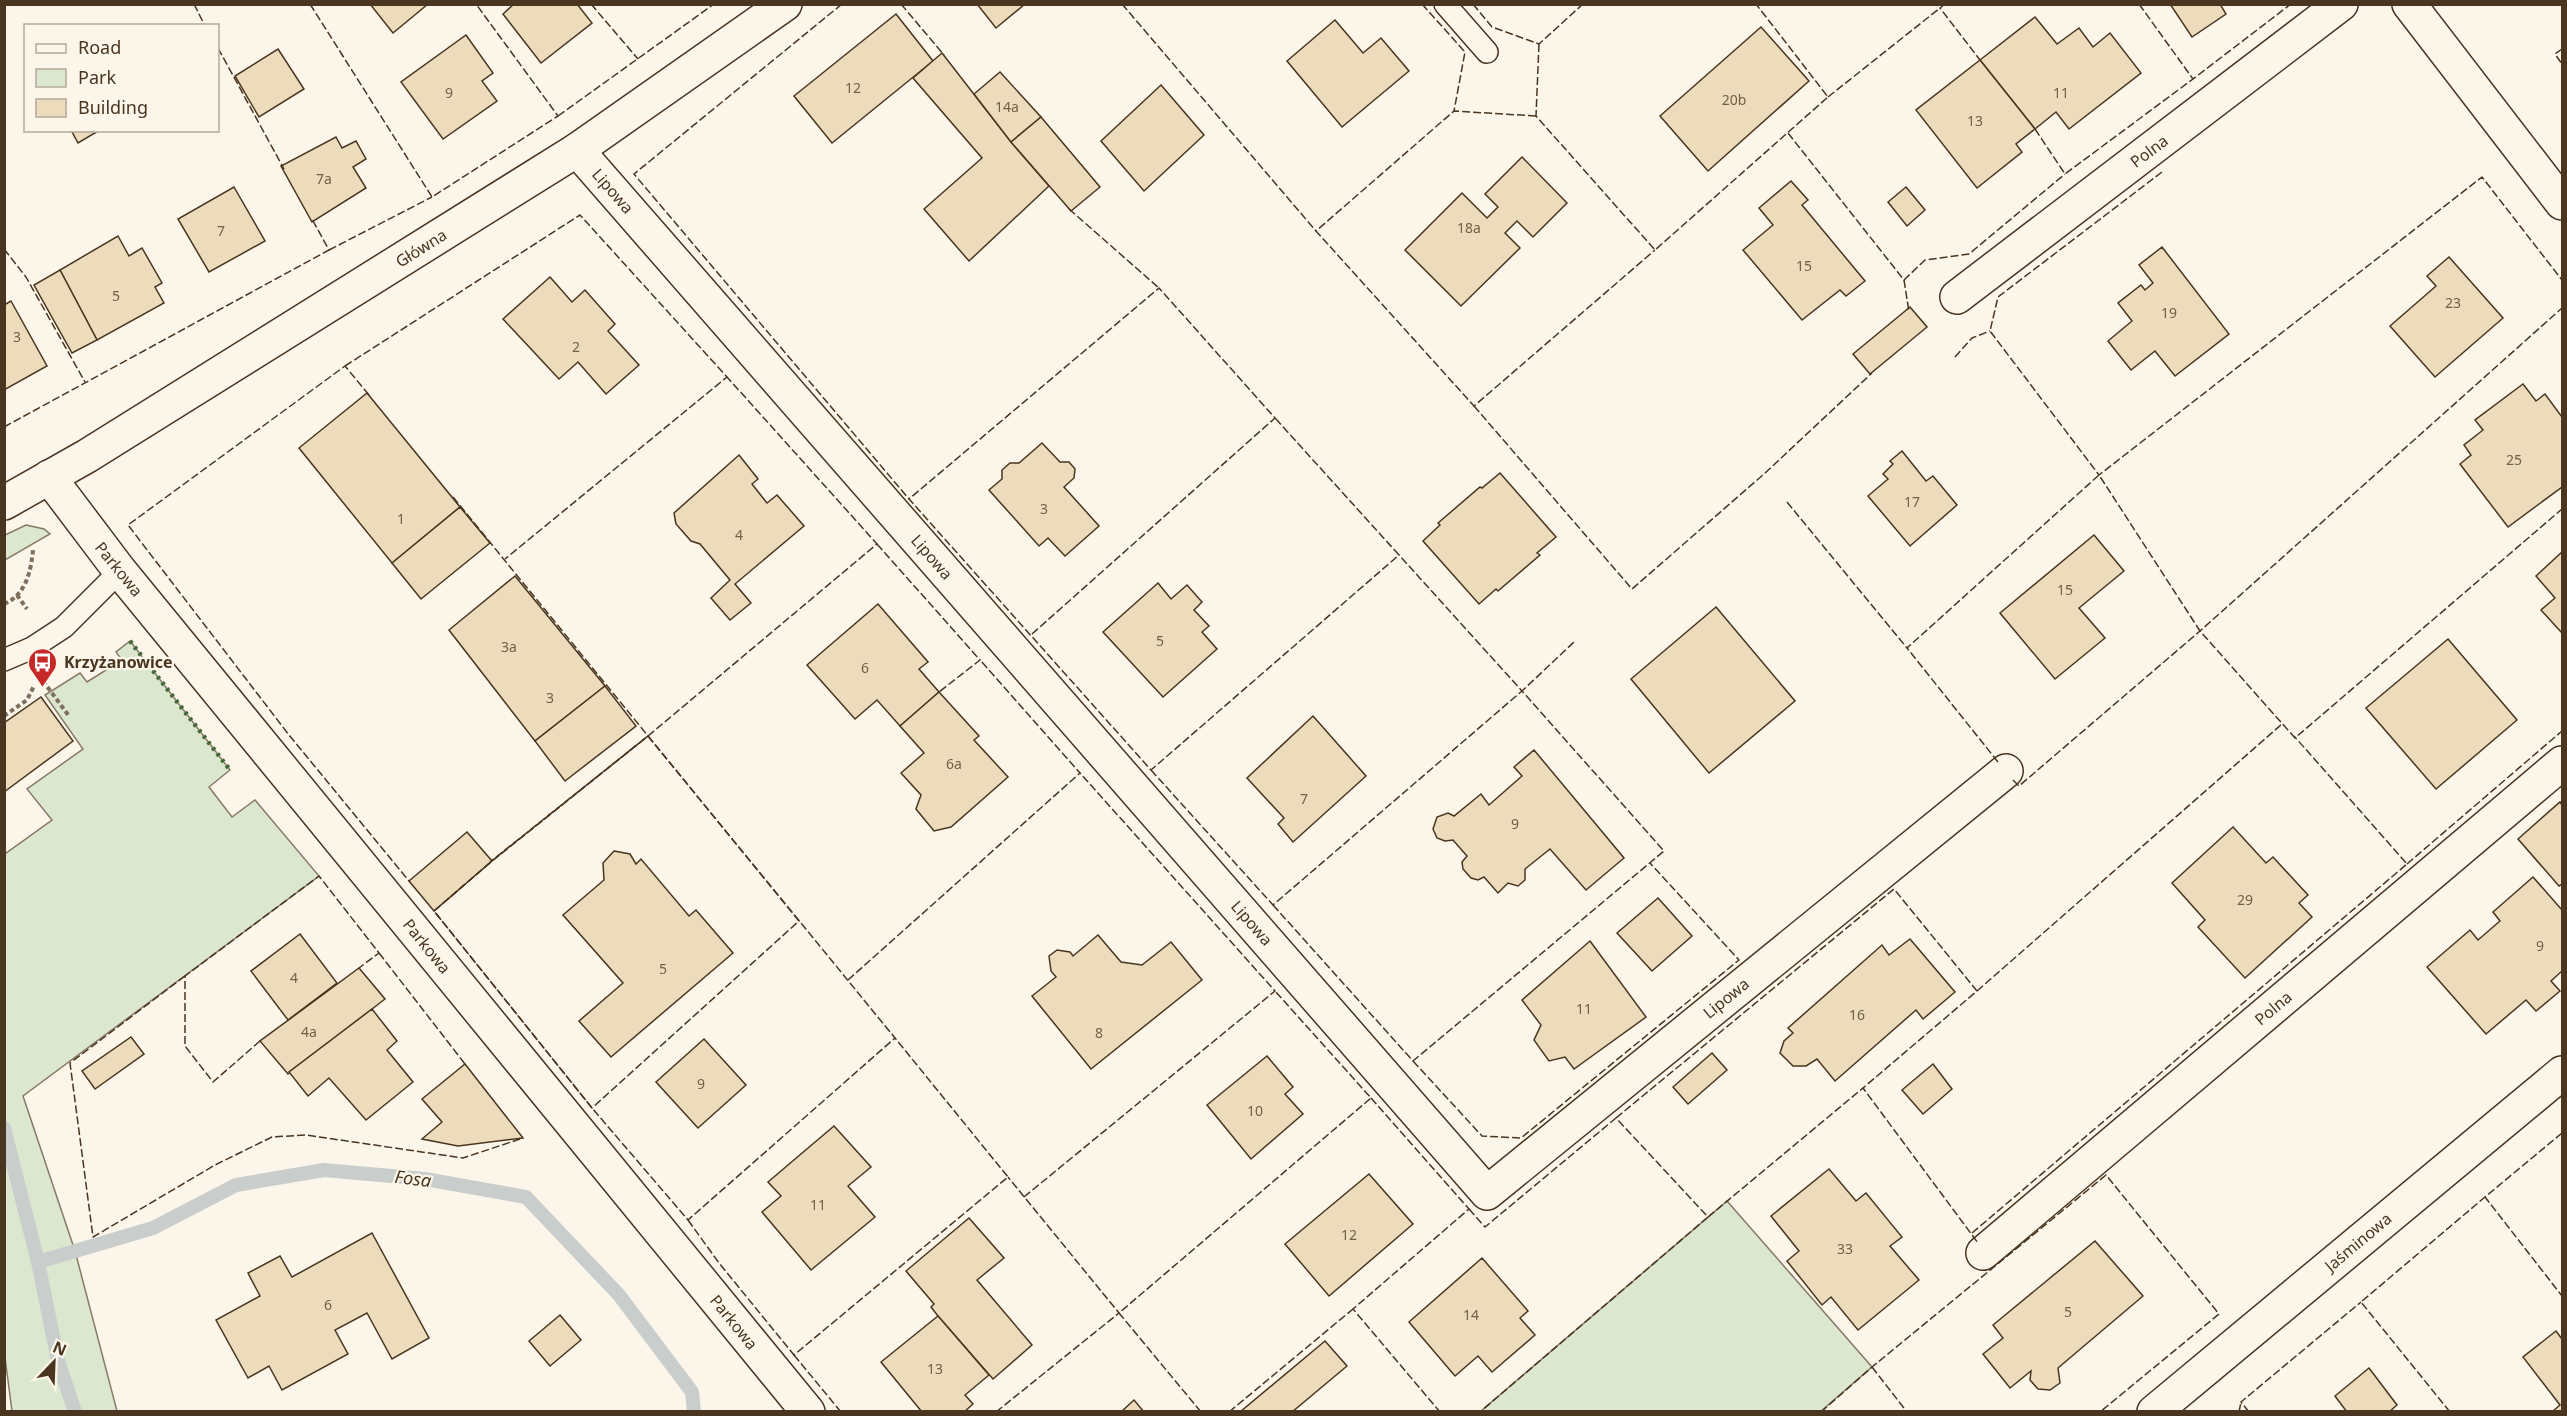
<svg xmlns="http://www.w3.org/2000/svg" width="2567" height="1416" font-family="'Noto Sans',sans-serif">
  <style>
    .green { fill: #dce7d0; stroke: #887966; stroke-width: 1.5 }
    .lines { fill: none; stroke-linecap: round; stroke-linejoin: round }
    .stream { stroke: #c9cecd; stroke-width: 14 }
    .building { fill: #ecdcbc; stroke: #4a3520; stroke-width: 1.5 }
    .lane-casing { stroke: #4a3520; stroke-width: 24 }
    .street-casing { stroke: #4a3520; stroke-width: 36 }
    .secondary-casing { stroke: #4a3520; stroke-width: 36 }
    .path { stroke: #7f6f5c; stroke-width: 4; stroke-dasharray: 4.5 3; stroke-linecap: butt }
    .lane { stroke: #fbf6e9; stroke-width: 21 }
    .street { stroke: #fbf6e9; stroke-width: 33 }
    .secondary { stroke: #fbf6e9; stroke-width: 33 }
    .hedge { stroke: #436837; stroke-width: 4.5; stroke-dasharray: 3 4.5; stroke-linecap: butt }
    .fence { stroke: #4a3520; stroke-width: 1.5; stroke-dasharray: 8 3; stroke-linecap: butt }
    .labels { text-anchor: middle; dominant-baseline: central; stroke-width: 4.5; stroke-linejoin: round; paint-order: stroke }
    .number-label { font-size: 14px; fill: #725f47 }
    .street-label { font-size: 16px; fill: #4a3520; stroke: #fbf6e9 }
    .poi-label { font-size: 16px; font-weight: bold; fill: #4a3520; stroke: #fbf6e9; text-anchor: start }
    .water-label { font-size: 18px; font-style: italic; fill: #4a3520; stroke: #fbf6e9 }
  </style>
  <rect width="100%" height="100%" fill="#fbf6e9"/>
  <g class="green">
    <path d="M26 525 44 529 50 534 5 560V535Z"/>
    <path d="M130 641 230 770 209 787 232 817 255 800 319 876 23 1096 75 1251 117 1411H12L4 1350 5 854 52 820 27 789 83 749 45 695 80 673 87 682 122 660 116 652Z"/>
    <path d="M1727 1201 1872 1367 1821 1411H1481Z"/>
  </g>
  <g class="lines">
    <g class="stream">
      <path d="M4 1128 38 1262 58 1361 75 1412"/>
      <path d="M38 1262 153 1228 236 1185 324 1170 425 1179 526 1197 619 1295 692 1392 694 1412"/>
    </g>
  </g>
  <g class="building">
    <path d="M370 4H428L393 33Z"/>
    <path d="M514 4H577L592 23 541 63 503 14Z"/>
    <path d="M977 4H1025L996 28Z"/>
    <path d="M2170 4H2220L2226 14 2192 37Z"/>
    <path d="M896 14 933 61 832 143 794 96Z"/>
    <path d="M2035 17 2057 44 2079 28 2093 47 2110 33 2141 73 2069 129 2056 112 2035 129 1980 60Z"/>
    <path d="M1335 20 1363 53 1381 38 1409 71 1342 127 1287 61Z"/>
    <path d="M1761 27 1809 81 1708 171 1660 116Z"/>
    <path d="M466 35 493 73 482 81 497 101 443 139 401 82Z"/>
    <path d="M278 49 304 89 259 117 235 76Z"/>
    <path d="M942 53 1011 142 1049 186 969 261 924 209 982 158 913 78Z"/>
    <path d="M1980 60 2035 129 2016 144 2022 152 1977 188 1916 110Z"/>
    <path d="M1000 72 1041 117 1011 142 974 94Z"/>
    <path d="M1161 85 1204 135 1144 191 1101 141Z"/>
    <path d="M1041 117 1100 187 1071 211 1011 142Z"/>
    <path d="M71 130H100L78 143Z"/>
    <path d="M336 137 342 148 356 141 366 159 353 167 366 188 312 222 281 166Z"/>
    <path d="M1522 157 1567 203 1533 237 1517 221 1505 233 1520 248 1461 306 1405 250 1462 193 1487 218 1498 207 1485 194Z"/>
    <path d="M1791 181 1808 200 1802 205 1865 281 1846 296 1840 290 1802 320 1743 250 1773 225 1759 208Z"/>
    <path d="M234 187 265 241 209 272 178 219Z"/>
    <path d="M1906 187 1925 210 1907 226 1888 202Z"/>
    <path d="M118 236 129 256 142 248 162 283 155 287 164 303 97 340 60 270Z"/>
    <path d="M2162 247 2229 334 2175 376 2155 351 2131 370 2108 341 2132 321 2118 303 2141 285 2145 290 2153 283 2139 265Z"/>
    <path d="M2449 257 2503 318 2435 377 2390 326 2436 286 2427 276Z"/>
    <path d="M60 270 97 340 72 353 34 285Z"/>
    <path d="M550 277 572 302 585 290 615 324 608 331 639 365 606 394 578 362 559 379 503 319Z"/>
    <path d="M11 301 47 366 4 390V305Z"/>
    <path d="M1910 307 1927 327 1870 374 1853 354Z"/>
    <path d="M2523 384 2536 401 2545 394 2562 417V487L2508 527 2460 464 2471 455 2464 445 2483 430 2475 420Z"/>
    <path d="M367 393 460 507 392 563 299 448Z"/>
    <path d="M1042 443 1060 462H1069L1075 469 1074 478 1064 487 1099 526 1065 556 1048 538 1039 546 989 490 1002 479V470L1010 463H1019Z"/>
    <path d="M1902 451 1926 481 1933 476 1957 505 1910 546 1868 496 1888 479 1883 474 1893 464 1890 461Z"/>
    <path d="M739 455 758 479 752 484 767 503 777 495 804 526 735 584 751 603 730 620 711 598 730 580 700 544 691 541 676 524 674 513Z"/>
    <path d="M1500 473 1556 537 1537 553 1540 555 1498 591 1496 589 1479 604 1423 541 1440 525 1438 523 1480 487 1482 488Z"/>
    <path d="M460 507 490 543 421 599 392 563Z"/>
    <path d="M2094 535 2124 571 2079 608 2105 638 2055 679 2000 613Z"/>
    <path d="M2562 552V633L2541 610 2555 598 2536 576Z"/>
    <path d="M515 576 605 686 535 741 449 630Z"/>
    <path d="M1158 583 1171 599 1187 585 1202 602 1194 610 1209 626 1202 632 1217 649 1163 697 1103 632Z"/>
    <path d="M878 604 928 662 919 669 939 692 900 726 877 700 855 719 807 665Z"/>
    <path d="M1716 607 1795 701 1709 773 1631 679Z"/>
    <path d="M2448 639 2517 720 2436 789 2366 708Z"/>
    <path d="M605 686 636 726 565 781 535 741Z"/>
    <path d="M939 692 979 736 974 740 1008 777 951 827 934 831 916 809 921 795 901 773 924 753 900 726Z"/>
    <path d="M41 697 73 741 4 792V723Z"/>
    <path d="M1313 716 1366 776 1293 842 1278 824 1284 818 1247 778Z"/>
    <path d="M1534 750 1624 858 1586 890 1550 849 1525 869V880L1518 886 1508 883 1498 893 1484 877 1478 880 1471 878 1463 869 1462 862 1467 856 1453 840 1445 841 1437 838 1433 829 1437 817 1448 813 1454 816 1481 794 1489 805 1522 776 1514 767Z"/>
    <path d="M2560 802 2562 805V884L2559 886 2518 839Z"/>
    <path d="M2233 827 2266 863 2273 857 2308 895 2299 903 2312 917 2245 978 2198 927 2205 920 2172 883Z"/>
    <path d="M467 832 492 861 434 911 409 881Z"/>
    <path d="M614 851 630 854 636 864 641 859 689 916 696 910 733 953 611 1057 579 1021 623 983 563 915 604 880 603 863Z"/>
    <path d="M2533 877 2562 910V971L2551 981 2560 991 2536 1011 2526 1000 2486 1034 2427 967 2470 930 2478 940 2500 921 2493 912Z"/>
    <path d="M1658 898 1692 936 1652 971 1617 933Z"/>
    <path d="M300 934 337 983 288 1020 251 971Z"/>
    <path d="M1098 935 1121 962 1142 965 1171 942 1202 980 1091 1069 1032 996 1056 977 1051 971 1049 956 1057 950 1070 952 1073 956Z"/>
    <path d="M1910 939 1955 992 1923 1019 1916 1010 1835 1081 1817 1059 1806 1066H1793L1780 1053 1784 1041 1793 1033 1788 1028 1882 945 1889 955Z"/>
    <path d="M1590 941 1646 1017 1574 1069 1565 1057 1549 1061 1534 1040 1541 1025 1522 1000Z"/>
    <path d="M359 968 385 999 288 1074 260 1041Z"/>
    <path d="M372 1009 397 1041 387 1050 413 1082 366 1120 329 1078 308 1096 289 1072Z"/>
    <path d="M131 1037 144 1054 95 1089 82 1071Z"/>
    <path d="M704 1039 746 1085 698 1128 656 1082Z"/>
    <path d="M1712 1053 1727 1070 1688 1104 1673 1087Z"/>
    <path d="M1267 1056 1293 1087 1285 1094 1303 1114 1251 1159 1207 1105Z"/>
    <path d="M465 1064 523 1138 458 1146 422 1139 442 1122 422 1099Z"/>
    <path d="M1933 1064 1952 1089 1923 1114 1902 1090Z"/>
    <path d="M834 1126 871 1167 848 1186 875 1217 811 1270 762 1212 781 1196 768 1182Z"/>
    <path d="M1829 1169 1856 1201 1866 1193 1902 1237 1890 1246 1919 1280 1858 1330 1831 1297 1822 1305 1787 1261 1799 1251 1771 1216Z"/>
    <path d="M1369 1174 1413 1224 1329 1296 1285 1244Z"/>
    <path d="M969 1218 1004 1258 977 1280 1032 1345 993 1379 938 1316 931 1307 934 1304 906 1271Z"/>
    <path d="M372 1233 429 1338 392 1359 367 1313 335 1330 348 1354 282 1390 269 1366 248 1378 216 1320 260 1296 248 1273 280 1256 292 1277Z"/>
    <path d="M2095 1241 2143 1296 2058 1368 2060 1383 2050 1390 2038 1389 2030 1380 2031 1371 2010 1388 1983 1354 2003 1338 1993 1325Z"/>
    <path d="M1482 1258 1528 1311 1520 1318 1535 1335 1492 1372 1478 1356 1455 1376 1409 1322Z"/>
    <path d="M560 1315 581 1340 550 1366 529 1341Z"/>
    <path d="M938 1316 989 1375 965 1395 973 1404 964 1412H922L881 1362Z"/>
    <path d="M2556 1331 2562 1339V1412H2552L2560 1405 2523 1357Z"/>
    <path d="M1325 1341 1347 1366 1292 1412H1240Z"/>
    <path d="M2369 1368 2397 1405 2389 1412H2347L2335 1396Z"/>
    <path d="M1134 1400 1144 1412H1121Z"/>
  </g>
  <g class="lines">
    <defs>
      <g id="lane">
        <path d="M1445 4 1487 52"/>
        <path d="M4 660 32 648 64 627 120 571"/>
      </g>
      <g id="street">
        <path d="M2409 4 2562 203"/>
        <path d="M577 150 1487 1193 2006 771"/>
        <path d="M1957 297 2341 4"/>
        <path d="M49 477 120 571 808 1412"/>
        <path d="M1983 1253 2562 763"/>
        <path d="M2154 1412 2562 1073"/>
      </g>
      <path id="secondary" d="M4 503 87 456 577 150 785 4"/>
    </defs>
    <use href="#lane" class="lane-casing"/>
    <use href="#street" class="street-casing"/>
    <use href="#secondary" class="secondary-casing"/>
    <g class="path">
      <path d="M17 595 27 609"/>
      <path d="M4 604C26 595 31 571 33 550"/>
      <path d="M43 681 69 716"/>
      <path d="M4 716 27 700 34 686"/>
    </g>
    <use href="#lane" class="lane"/>
    <use href="#street" class="street"/>
    <use href="#secondary" class="secondary"/>
    <path class="hedge" d="M130 641 230 770"/>
    <g class="fence">
      <path d="M194 4 205 26"/>
      <path d="M310 4 432 197 558 116 476 4"/>
      <path d="M591 4 638 59"/>
      <path d="M842 4 634 174 909 499"/>
      <path d="M901 4 944 55"/>
      <path d="M1122 4 1316 231"/>
      <path d="M1422 4 1465 52 1454 111"/>
      <path d="M1473 4 1492 27 1539 44 1583 4"/>
      <path d="M1945 4 1940 8 1980 60"/>
      <path d="M2139 4 2193 79 2291 4"/>
      <path d="M1539 44 1536 116 1655 250 1828 97 1756 4"/>
      <path d="M218 48 284 169"/>
      <path d="M2562 49 2555 54 2562 64"/>
      <path d="M1828 97 1940 8"/>
      <path d="M558 116 714 4"/>
      <path d="M1536 116 1454 111 1316 231 1474 406 1655 250"/>
      <path d="M2035 129 2065 174 2193 79"/>
      <path d="M1788 133 1904 280 1925 260 1969 254 2065 174"/>
      <path d="M2162 172 1998 297 1990 331 2099 475 2482 177 2562 280"/>
      <path d="M1069 209 1159 288"/>
      <path d="M4 249 26 277 85 382"/>
      <path d="M329 250 432 197"/>
      <path d="M1904 280 1909 312"/>
      <path d="M1955 357 1972 338 1990 331"/>
      <path d="M345 366 580 215 727 377 505 559"/>
      <path d="M369 395 345 366 128 525 289 735 409 881"/>
      <path d="M1474 406 1632 589 1764 474 1872 373"/>
      <path d="M4 427 329 250 312 219"/>
      <path d="M453 497 648 736 490 862"/>
      <path d="M1787 502 1907 648"/>
      <path d="M877 544 980 660 939 692"/>
      <path d="M1032 634 1275 418 1159 288 909 499 1151 770 1399 555 1275 418"/>
      <path d="M648 736 895 1038 688 1220 592 1108 434 911 492 861Z"/>
      <path d="M648 736 799 921 592 1108 434 911 492 861Z"/>
      <path d="M648 736 877 544 727 377"/>
      <path d="M1998 762 1907 648 2099 475 2200 631 2295 738 2562 509"/>
      <path d="M1151 770 1273 905 1522 691 1399 555"/>
      <path d="M2013 780 2019 786 2200 631 2562 308"/>
      <path d="M2407 864 2562 731"/>
      <path d="M1273 905 1413 1061 1664 851 1522 691 1574 642"/>
      <path d="M379 953 465 1064"/>
      <path d="M185 976 70 1063 93 1237 215 1165 272 1137 306 1135 463 1158 520 1139"/>
      <path d="M848 980 1080 773 980 660"/>
      <path d="M1977 991 2282 724 2284 725"/>
      <path d="M260 1041 213 1082 185 1046V976L319 876 379 953 359 968"/>
      <path d="M1413 1061 1482 1136 1521 1138 1739 960 1650 863"/>
      <path d="M1371 1098 1469 1209 1353 1309 1440 1412"/>
      <path d="M1616 1118 1894 889 1977 991 1863 1088"/>
      <path d="M2562 1133 2485 1197 2562 1296"/>
      <path d="M1024 1197 1275 991 1080 773"/>
      <path d="M1469 1209 1485 1227 1616 1118 1708 1217 1480 1412"/>
      <path d="M1708 1217 1863 1088 1978 1243"/>
      <path d="M688 1220 719 1263 794 1355 1008 1177 895 1038"/>
      <path d="M1972 1233 2407 864 2294 736"/>
      <path d="M794 1355 841 1412"/>
      <path d="M1872 1367 1907 1412"/>
      <path d="M996 1412 1119 1313 1008 1177"/>
      <path d="M1201 1412 1119 1313 1371 1098 1275 991"/>
      <path d="M1229 1412 1353 1309 1354 1311"/>
      <path d="M1821 1412 1872 1367 2106 1175 2219 1314 2100 1412"/>
      <path d="M2239 1412 2241 1402"/>
      <path d="M2249 1412 2241 1402 2361 1302"/>
      <path d="M2450 1412 2361 1302 2485 1197"/>
    </g>
  </g>
  <defs>
    <symbol id="bus-pin" viewBox="-11 -11 22 30"><path d="M0 17L-7.5 6A9.5 9.5 0 1 1 7.5 6Z" fill="#c62828" stroke="#fbf6e9"/><path d="M-5-6H5V4H4V6H2V4H-2V6H-4V4H-5ZM-3.5-4V0h7V-4ZM-3.5 1.2v1.5H-2V1.2ZM2 1.2v1.5H3.5V1.2Z" fill="#fff"/></symbol>
  </defs>
  <g fill-rule="evenodd">
    <use href="#bus-pin" x="26" y="646" width="33" height="45"/>
  </g>
  <g class="labels">
    <g class="number-label">
      <text x="853" y="87">12</text>
      <text x="449" y="92">9</text>
      <text x="2061" y="92">11</text>
      <text x="1734" y="99">20b</text>
      <text x="1007" y="106">14a</text>
      <text x="1975" y="120">13</text>
      <text x="324" y="178">7a</text>
      <text x="1469" y="227">18a</text>
      <text x="221" y="230">7</text>
      <text x="1804" y="265">15</text>
      <text x="116" y="295">5</text>
      <text x="2453" y="302">23</text>
      <text x="2169" y="312">19</text>
      <text x="17" y="336">3</text>
      <text x="576" y="346">2</text>
      <text x="2514" y="459">25</text>
      <text x="1912" y="501">17</text>
      <text x="1044" y="508">3</text>
      <text x="401" y="518">1</text>
      <text x="739" y="534">4</text>
      <text x="2065" y="589">15</text>
      <text x="1160" y="640">5</text>
      <text x="509" y="646">3a</text>
      <text x="865" y="667">6</text>
      <text x="550" y="697">3</text>
      <text x="954" y="763">6a</text>
      <text x="1304" y="798">7</text>
      <text x="1515" y="823">9</text>
      <text x="2245" y="899">29</text>
      <text x="2540" y="945">9</text>
      <text x="663" y="968">5</text>
      <text x="294" y="977">4</text>
      <text x="1584" y="1008">11</text>
      <text x="1857" y="1014">16</text>
      <text x="309" y="1031">4a</text>
      <text x="1099" y="1032">8</text>
      <text x="701" y="1083">9</text>
      <text x="1255" y="1110">10</text>
      <text x="818" y="1204">11</text>
      <text x="1349" y="1234">12</text>
      <text x="1845" y="1248">33</text>
      <text x="328" y="1304">6</text>
      <text x="2068" y="1311">5</text>
      <text x="1471" y="1314">14</text>
      <text x="935" y="1368">13</text>
    </g>
    <g class="street-label">
      <text transform="translate(2149 151) rotate(-37)">Polna</text>
      <text transform="translate(613 191) rotate(49)">Lipowa</text>
      <text transform="translate(421 248) rotate(-32)">Główna</text>
      <text transform="translate(932 557) rotate(49)">Lipowa</text>
      <text transform="translate(119 569) rotate(51)">Parkowa</text>
      <text transform="translate(1252 923) rotate(49)">Lipowa</text>
      <text transform="translate(427 946) rotate(51)">Parkowa</text>
      <text transform="translate(1726 998) rotate(-39)">Lipowa</text>
      <text transform="translate(2273 1008) rotate(-40)">Polna</text>
      <text transform="translate(2358 1242) rotate(-40)">Jaśminowa</text>
      <text transform="translate(734 1322) rotate(51)">Parkowa</text>
    </g>
    <g class="poi-label">
      <text x="64" y="662">Krzyżanowice</text>
    </g>
    <g class="water-label">
      <text transform="translate(413 1178) rotate(7)">Fosa</text>
    </g>
  </g>
  <rect width="2567" height="1416" fill="none" stroke="#4a3520" stroke-width="12"/>
  <rect x="24" y="24" width="195" height="108" fill="#fbf6e9" stroke="#b4a999" stroke-width="1.5"/>
  <rect x="36" y="44" width="30" height="9" fill="#fbf6e9" stroke="#b4a999" stroke-width="1.5"/>
  <text x="78" y="54" font-size="18" fill="#4a3520">Road</text>
  <rect x="36" y="69" width="30" height="18" fill="#dce7d0" stroke="#b4a999" stroke-width="1.5"/>
  <text x="78" y="84" font-size="18" fill="#4a3520">Park</text>
  <rect x="36" y="99" width="30" height="18" fill="#ecdcbc" stroke="#b4a999" stroke-width="1.5"/>
  <text x="78" y="114" font-size="18" fill="#4a3520">Building</text>
  <g transform="translate(54 1362) rotate(23)" stroke="#fbf6e9" stroke-width="4.5" paint-order="stroke">
  <path d="M0-4.5L10 22L0 15L-10 22Z" fill="#4a3520"/>
  <text y="-9" font-size="16" font-weight="bold" text-anchor="middle" fill="#4a3520">N</text>
  </g>
</svg>
